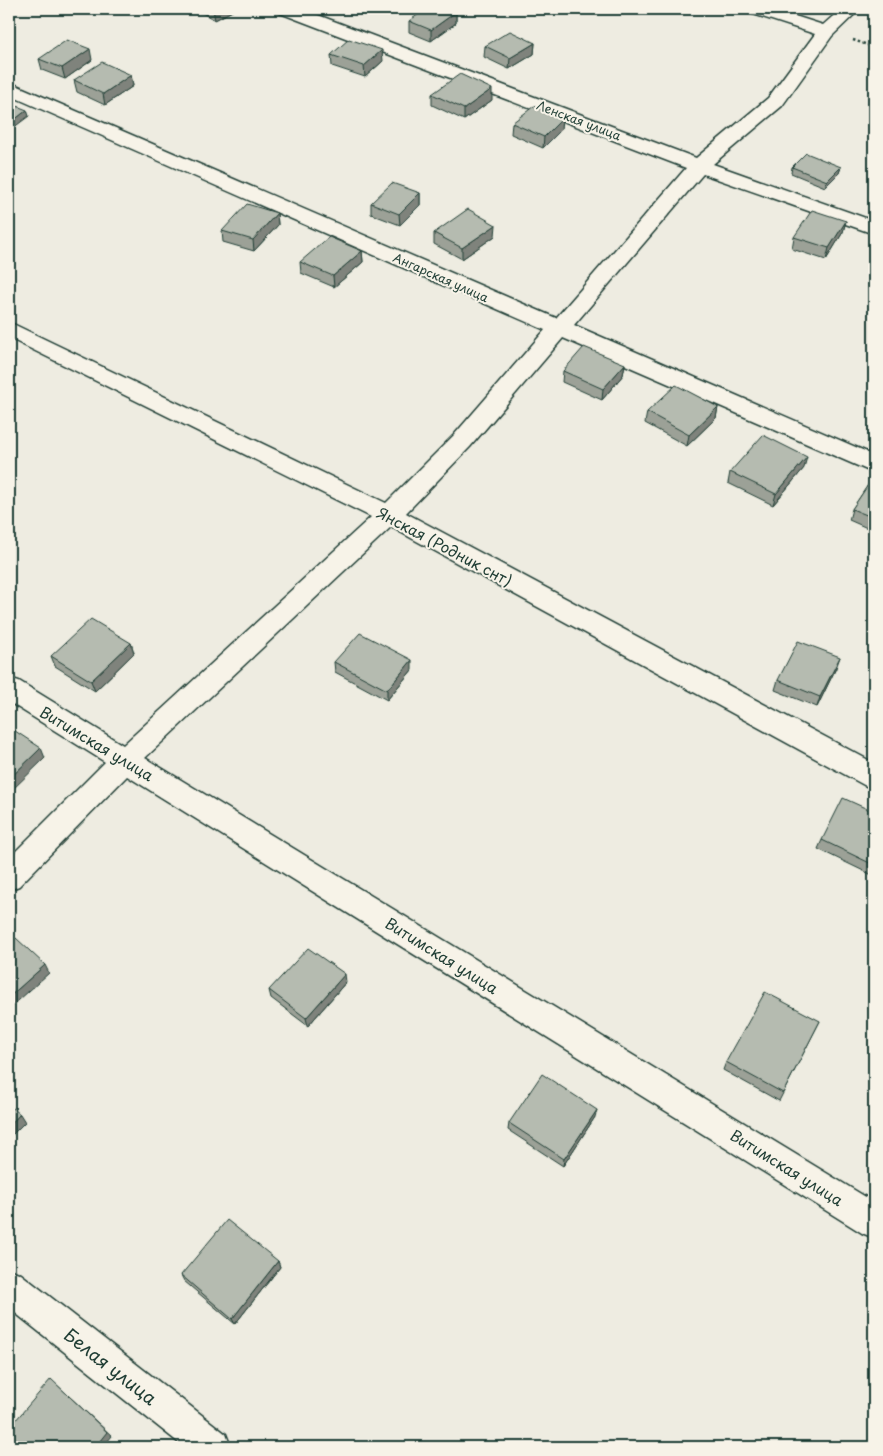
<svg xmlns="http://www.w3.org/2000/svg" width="883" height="1456" font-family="'Playpen Sans',sans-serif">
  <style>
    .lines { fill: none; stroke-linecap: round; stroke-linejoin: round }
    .minor-casing { stroke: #1f3d34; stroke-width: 3 }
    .path { stroke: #1f3d34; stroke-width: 2.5; stroke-dasharray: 2.5 2.5; stroke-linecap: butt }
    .minor { fill: #f7f3e8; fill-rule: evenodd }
    .wall { fill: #9ca197; stroke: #1f3d34 }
    .shaded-wall { fill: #7f837b; stroke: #1f3d34 }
    .building { fill: #b5bbb0; stroke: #1f3d34 }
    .labels { text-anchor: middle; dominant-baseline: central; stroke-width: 4; stroke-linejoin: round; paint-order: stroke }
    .far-street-label { font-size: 12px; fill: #1f3d34; stroke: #f7f3e8 }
    .street-label { font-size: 15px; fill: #1f3d34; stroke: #f7f3e8 }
    .near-street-label { font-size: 18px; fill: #1f3d34; stroke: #f7f3e8 }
  </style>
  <rect width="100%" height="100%" fill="#eeece1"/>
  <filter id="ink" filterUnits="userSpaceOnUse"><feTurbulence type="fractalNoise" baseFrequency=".02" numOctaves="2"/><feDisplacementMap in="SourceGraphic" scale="10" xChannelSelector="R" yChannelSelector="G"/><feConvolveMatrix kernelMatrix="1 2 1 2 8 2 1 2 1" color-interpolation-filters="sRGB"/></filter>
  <g filter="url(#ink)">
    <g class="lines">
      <defs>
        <g id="minor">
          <path d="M277 9H302L696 158 768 98 815 34 750 13 747 9H773L823 25 841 9H860L832 36 782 106 713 164 874 221V234L703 174 574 325 874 455V473L563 338 470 447 406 513 874 763V789L864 785 391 527 145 758 874 1202V1238L862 1233 127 776 19 886 9 890V858L105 762 9 702V678L19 681 123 745 371 517 9 338V322L386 503 454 435 545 330 9 95V82L556 318 686 168 280 13Z"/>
          <path d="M9 1269 21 1274 226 1434 231 1447H184L9 1308Z"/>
        </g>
      </defs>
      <use href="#minor" class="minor-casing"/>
      <path class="path" d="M853 40 874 47"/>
      <use href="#minor" class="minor"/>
    </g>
    <g class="wall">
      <path d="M195 9H236L215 20Z"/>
      <path d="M456 12V23L431 41 409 32V21Z"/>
      <path d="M535 43 534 54 509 69 484 57 485 46Z"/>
      <path d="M331 55 383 61 365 77 332 66Z"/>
      <path d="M39 59 92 60 65 79 42 70Z"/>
      <path d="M131 75 133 86 105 105 77 92 74 80Z"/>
      <path d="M432 94 492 100 464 120 432 105Z"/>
      <path d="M512 123 561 130 543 148 511 134Z"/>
      <path d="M792 167H841L839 173 825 187 791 173Z"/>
      <path d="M420 193V205L400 225 371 214V203Z"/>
      <path d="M277 213 278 225 254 251 223 242 222 231Z"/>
      <path d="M846 221 843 232 826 260 792 249 794 237Z"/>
      <path d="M434 233 495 236 462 259 434 244Z"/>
      <path d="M362 251 363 262 334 287 301 273 300 262Z"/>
      <path d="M625 364 623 375 602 400 562 382 563 371Z"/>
      <path d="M718 407 716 418 687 446 645 423 647 412Z"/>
      <path d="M804 468 773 505 728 483 730 472Z"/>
      <path d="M874 476V531L849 520 852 509Z"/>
      <path d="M131 643 134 653 95 691 55 666 51 656Z"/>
      <path d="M334 662 412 670 387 700 335 672Z"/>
      <path d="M836 668 817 707 775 690 778 680Z"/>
      <path d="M874 812V876L818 849 822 840Z"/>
      <path d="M346 982 308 1026 271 998 269 990Z"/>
      <path d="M820 1021 779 1101 723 1070 726 1062Z"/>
      <path d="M595 1117 563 1166 508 1130 509 1123Z"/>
      <path d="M278 1261 280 1267 235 1324 184 1281 181 1275Z"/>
    </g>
    <g class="shaded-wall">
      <path d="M213 9H236L215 20Z"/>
      <path d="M456 12V23L431 41V30Z"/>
      <path d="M535 43 534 54 509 69 510 58Z"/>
      <path d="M90 49 92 60 65 79 62 68Z"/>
      <path d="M382 50 383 61 365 77 364 66Z"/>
      <path d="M131 75 133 86 105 105 103 94Z"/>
      <path d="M492 89V100L464 120V109Z"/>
      <path d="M27 110 29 116 9 131V124Z"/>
      <path d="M562 119 561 130 543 148 544 137Z"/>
      <path d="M841 167 839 173 825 187 827 181Z"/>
      <path d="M420 193V205L400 225 399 214Z"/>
      <path d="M277 213 278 225 254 251 253 240Z"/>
      <path d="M846 221 843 232 826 260 829 248Z"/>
      <path d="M496 225 495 236 462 259V248Z"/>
      <path d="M362 251 363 262 334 287 333 276Z"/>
      <path d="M625 364 623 375 602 400 603 389Z"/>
      <path d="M9 380 12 388 9 391Z"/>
      <path d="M718 407 716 418 687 446 689 435Z"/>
      <path d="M807 457 804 468 773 505 776 494Z"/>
      <path d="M131 643 134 653 95 691 91 681Z"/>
      <path d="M840 657 836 668 817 707 820 697Z"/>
      <path d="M412 660V670L387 700V690Z"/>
      <path d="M41 748 45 758 9 793V779Z"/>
      <path d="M45 965 49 973 9 1009V997Z"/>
      <path d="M345 974 346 982 308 1026 306 1018Z"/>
      <path d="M597 1110 595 1117 563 1166 564 1159Z"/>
      <path d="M20 1114 25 1122 9 1138V1126Z"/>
      <path d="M278 1261 280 1267 235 1324 232 1319Z"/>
      <path d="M56 1384 112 1436 103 1447H95Z"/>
    </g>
    <g class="building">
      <path d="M426 9H449L456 12 431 30 409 21Z"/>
      <path d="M510 31 535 43 510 58 485 46Z"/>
      <path d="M349 39 382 50 364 66 331 55Z"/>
      <path d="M67 40 90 49 62 68 39 59Z"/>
      <path d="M102 62 131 75 103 94 74 80Z"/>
      <path d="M460 74 492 89 464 109 432 94Z"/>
      <path d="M9 103 27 110 9 124Z"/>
      <path d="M534 106 562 119 544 137 512 123Z"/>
      <path d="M806 153 841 167 827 181 792 167Z"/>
      <path d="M392 183 420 193 399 214 371 203Z"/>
      <path d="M247 204 277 213 253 240 222 231Z"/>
      <path d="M468 209 496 225 462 248 434 233Z"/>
      <path d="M812 210 846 221 829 248 794 237Z"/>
      <path d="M329 237 362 251 333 276 300 262Z"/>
      <path d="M584 347 625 364 603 389 563 371Z"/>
      <path d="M676 385 718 407 689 435 647 412Z"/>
      <path d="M763 435 807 457 776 494 730 472Z"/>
      <path d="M874 476V518L852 509Z"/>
      <path d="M91 619 131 643 91 681 51 656Z"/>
      <path d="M360 633 412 660 387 690 334 662Z"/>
      <path d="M798 641 840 657 820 697 778 680Z"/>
      <path d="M9 727 41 748 9 779Z"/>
      <path d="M843 798 874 812V865L822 840Z"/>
      <path d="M16 938 45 965 9 997V943Z"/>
      <path d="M308 948 345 974 306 1018 269 990Z"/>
      <path d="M765 992 820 1021 783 1093 726 1062Z"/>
      <path d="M542 1074 597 1110 564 1159 509 1123Z"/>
      <path d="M9 1105 20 1114 9 1126Z"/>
      <path d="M227 1220 278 1261 232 1319 181 1275Z"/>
      <path d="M51 1379 107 1432 95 1447H22L9 1434V1428Z"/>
    </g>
  </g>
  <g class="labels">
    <g class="far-street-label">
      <text transform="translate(579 120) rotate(21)">Ленская улица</text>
      <text transform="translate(441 277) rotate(24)">Ангарская улица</text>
    </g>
    <g class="street-label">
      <text transform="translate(445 546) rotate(28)">Янская (Родник снт)</text>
      <text transform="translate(97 743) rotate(31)">Витимская улица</text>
      <text transform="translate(442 955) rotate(32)">Витимская улица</text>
      <text transform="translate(787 1167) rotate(32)">Витимская улица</text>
    </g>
    <g class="near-street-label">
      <text transform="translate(111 1366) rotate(38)">Белая улица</text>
    </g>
  </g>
  <rect width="883" height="1456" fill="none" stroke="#f7f3e8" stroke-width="30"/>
  <rect x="15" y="15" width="853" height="1426" fill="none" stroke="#1f3d34" stroke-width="2" filter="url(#ink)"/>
</svg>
